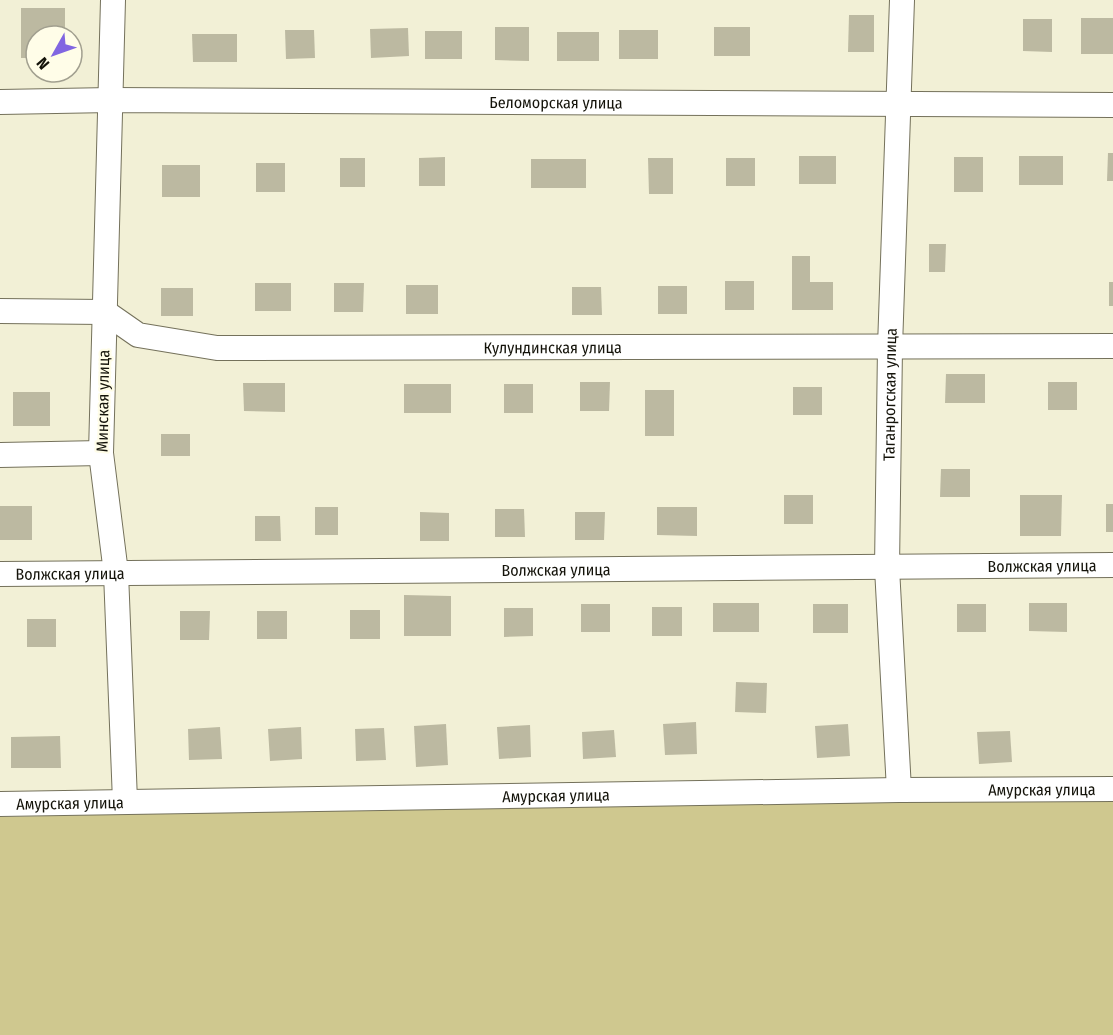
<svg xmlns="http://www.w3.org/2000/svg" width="1113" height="1035" font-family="'Fira Sans Condensed',sans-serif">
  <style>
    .green { fill: #cfc88f }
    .building { fill: #bcb9a1 }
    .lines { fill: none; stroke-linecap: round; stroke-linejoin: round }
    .street-casing { stroke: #74715b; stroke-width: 26 }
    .street { stroke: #fff; stroke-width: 24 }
    .labels { text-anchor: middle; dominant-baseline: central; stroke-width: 4.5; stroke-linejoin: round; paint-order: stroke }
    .street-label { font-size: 16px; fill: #14130a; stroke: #fffde8 }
  </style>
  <rect width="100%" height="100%" fill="#f2f0d6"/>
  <path class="green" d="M901 798 1113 802V1035H0V817Z"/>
  <g class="building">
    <path d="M21 8H65V36H36V58H21Z"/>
    <path d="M849 15H874V52H848Z"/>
    <rect x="1081" y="18" width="32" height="36"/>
    <path d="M1023 19H1052V52L1023 51Z"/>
    <path d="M495 27H529V61L495 60Z"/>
    <rect x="714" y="27" width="36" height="29"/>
    <path d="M408 28 409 56 371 58 370 29Z"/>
    <path d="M285 30H314L315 58 286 59Z"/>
    <rect x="619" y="30" width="39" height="29"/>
    <rect x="425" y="31" width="37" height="28"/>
    <rect x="557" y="32" width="42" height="29"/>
    <path d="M192 34H237V62H193Z"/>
    <path d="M1108 153H1113V181H1107Z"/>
    <rect x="799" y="156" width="37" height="28"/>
    <rect x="1019" y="156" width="44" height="29"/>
    <path d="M445 157V186H419V158Z"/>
    <rect x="954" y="157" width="29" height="35"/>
    <rect x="340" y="158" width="25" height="29"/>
    <path d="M648 158H673V194H649Z"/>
    <rect x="726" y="158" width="29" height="28"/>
    <rect x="531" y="159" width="55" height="29"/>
    <rect x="256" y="163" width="29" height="29"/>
    <rect x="162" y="165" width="38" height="32"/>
    <path d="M929 244H946L945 272H929Z"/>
    <path d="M792 256H810V282H833V310H792Z"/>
    <rect x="725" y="281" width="29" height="29"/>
    <rect x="1109" y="282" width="4" height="24"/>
    <rect x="255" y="283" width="36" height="28"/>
    <path d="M334 283H364L363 312H334Z"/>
    <rect x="406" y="285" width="32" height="29"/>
    <rect x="658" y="286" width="29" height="28"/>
    <path d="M572 287H601L602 315H572Z"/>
    <rect x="161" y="288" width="32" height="28"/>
    <path d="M946 374H985V403H945Z"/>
    <path d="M580 382H610L609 411H580Z"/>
    <rect x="1048" y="382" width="29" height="28"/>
    <path d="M243 383H285V412L244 411Z"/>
    <rect x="404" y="384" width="47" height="29"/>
    <rect x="504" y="384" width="29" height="29"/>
    <rect x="793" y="387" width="29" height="28"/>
    <rect x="645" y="390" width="29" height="46"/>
    <rect x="13" y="392" width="37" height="34"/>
    <rect x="161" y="434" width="29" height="22"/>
    <path d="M941 469H970V497H940Z"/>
    <rect x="784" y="495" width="29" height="29"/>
    <path d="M1020 495H1062L1061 536H1020Z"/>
    <rect x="1106" y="504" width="7" height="28"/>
    <rect x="0" y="506" width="32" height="34"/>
    <rect x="315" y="507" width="23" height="28"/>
    <path d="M657 507H697V536L657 535Z"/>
    <path d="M495 509H524L525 537H495Z"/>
    <path d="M420 512 449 513V541H420Z"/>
    <path d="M575 512H605L604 540H575Z"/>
    <path d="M255 516H280L281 541H255Z"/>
    <path d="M404 595 451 596V636H404Z"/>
    <rect x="713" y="603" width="46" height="29"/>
    <path d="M1029 603H1067V632L1029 631Z"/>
    <rect x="581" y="604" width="29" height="28"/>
    <rect x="813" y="604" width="35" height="29"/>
    <rect x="957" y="604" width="29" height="28"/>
    <rect x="652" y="607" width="30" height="29"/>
    <path d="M504 608H533V636L504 637Z"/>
    <rect x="350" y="610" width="30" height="29"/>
    <path d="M180 611H210L209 640H180Z"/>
    <rect x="257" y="611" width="30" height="28"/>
    <rect x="27" y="619" width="29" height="28"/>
    <path d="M736 682 767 683 766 713 735 712Z"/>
    <path d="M696 722 697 754 665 755 663 724Z"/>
    <path d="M446 724 448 765 416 767 414 726Z"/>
    <path d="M848 724 850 756 817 758 815 726Z"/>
    <path d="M530 725 531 757 499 759 497 727Z"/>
    <path d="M220 727 222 759 189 760 188 729Z"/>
    <path d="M301 727 302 759 270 761 268 729Z"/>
    <path d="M384 728 386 760 356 761 355 729Z"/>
    <path d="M614 730 616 757 583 759 582 732Z"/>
    <path d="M1010 731 1012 762 979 764 977 732Z"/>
    <path d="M60 736 61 768H11V737Z"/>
  </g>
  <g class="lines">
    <defs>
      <g id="street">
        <path d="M113 0 101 453 116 573 125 801"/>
        <path id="s1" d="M0 102 111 100 1113 105"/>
        <path id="s2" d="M0 311 105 312 138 335 217 348 1113 346"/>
        <path d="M0 455 101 453"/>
        <path id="s3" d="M0 574 1113 565"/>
        <path id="s4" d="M899 790 887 568 890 347 902 0"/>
        <path id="s5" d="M0 804 899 790 1113 789"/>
      </g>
    </defs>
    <use href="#street" class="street-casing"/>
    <use href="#street" class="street"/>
  </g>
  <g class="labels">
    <g class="street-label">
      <text stroke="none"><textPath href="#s1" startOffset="556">Беломорская улица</textPath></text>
      <text stroke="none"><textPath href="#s2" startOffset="561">Кулундинская улица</textPath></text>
      <text stroke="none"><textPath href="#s4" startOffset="396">Таганрогская улица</textPath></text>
      <text transform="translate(103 401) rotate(-89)">Минская улица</text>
      <text stroke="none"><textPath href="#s3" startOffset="1042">Волжская улица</textPath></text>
      <text stroke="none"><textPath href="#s3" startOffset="556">Волжская улица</textPath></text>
      <text stroke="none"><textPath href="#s3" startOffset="70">Волжская улица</textPath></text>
      <text stroke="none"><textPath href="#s5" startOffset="1042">Амурская улица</textPath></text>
      <text stroke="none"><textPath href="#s5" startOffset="556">Амурская улица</textPath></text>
      <text stroke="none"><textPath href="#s5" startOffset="70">Амурская улица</textPath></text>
    </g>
  </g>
  <g transform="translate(54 54) rotate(230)"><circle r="28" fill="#fffde8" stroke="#a19f8f" stroke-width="1.5"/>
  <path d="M0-4.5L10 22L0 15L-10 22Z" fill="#8166e1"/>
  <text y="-9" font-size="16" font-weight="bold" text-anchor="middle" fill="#14130a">N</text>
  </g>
</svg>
